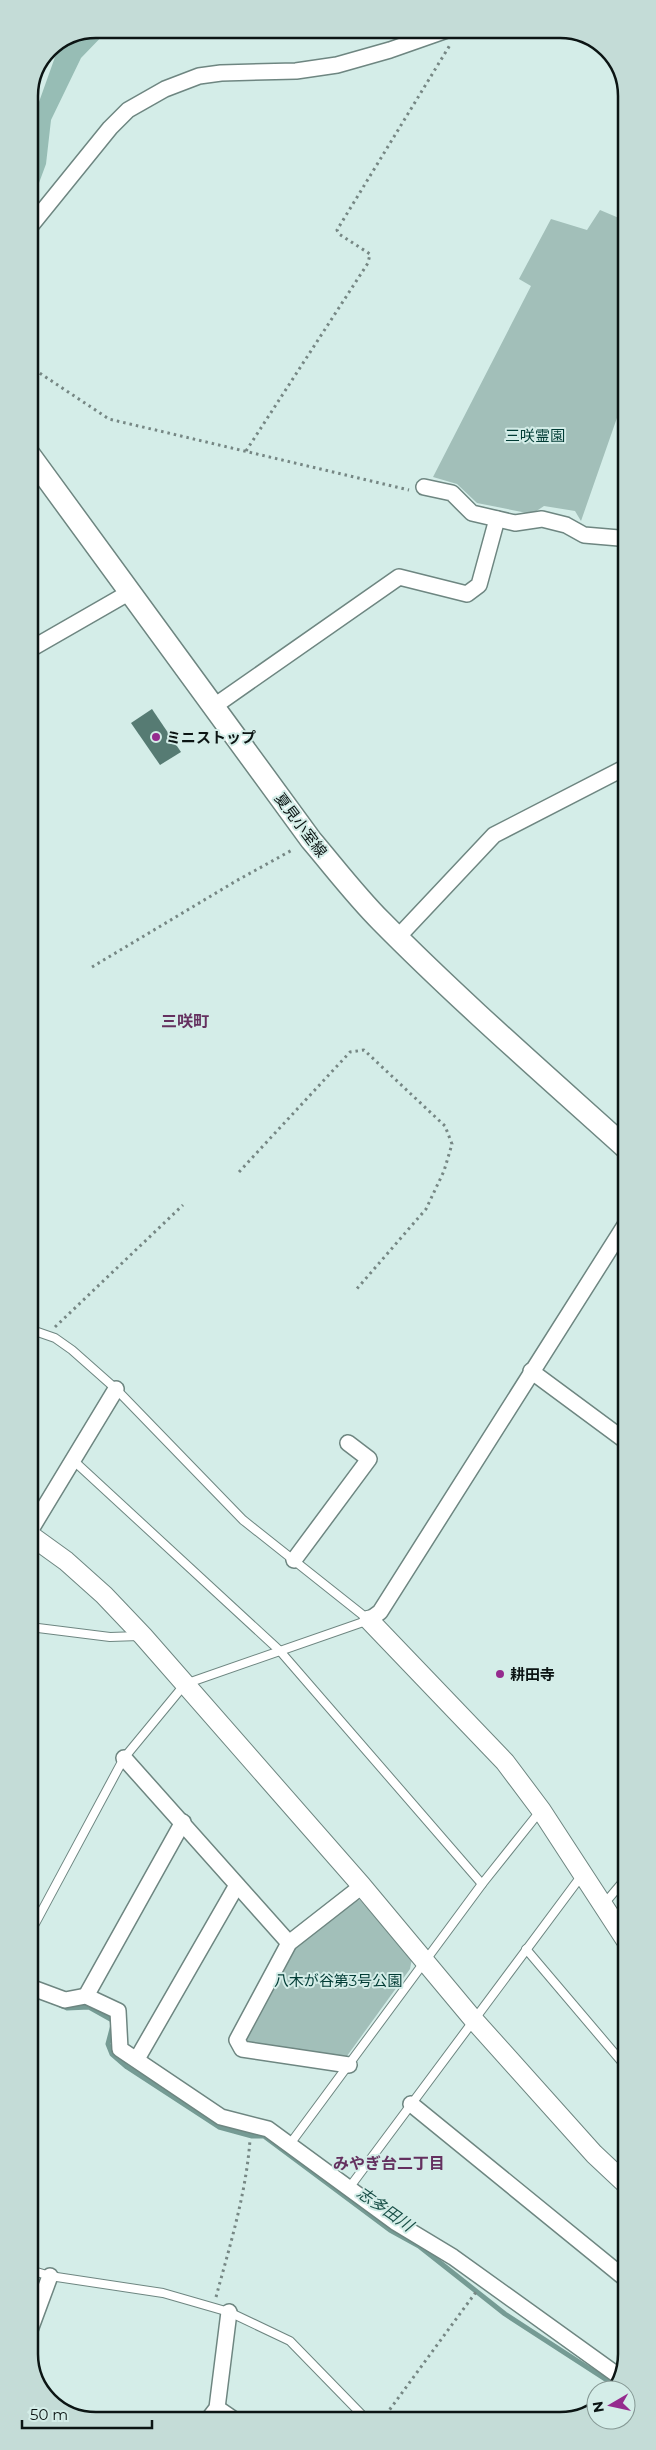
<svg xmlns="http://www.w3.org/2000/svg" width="656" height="2450" font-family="Montserrat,'Noto Sans JP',sans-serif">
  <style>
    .green { fill: #a2bfb9 }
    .forest { fill: #97bdb5 }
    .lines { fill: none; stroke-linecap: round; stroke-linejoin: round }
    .stream { stroke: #759b94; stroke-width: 5 }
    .building { fill: #567b73 }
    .service-casing { stroke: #6e8681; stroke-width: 10 }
    .minor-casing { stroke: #6e8681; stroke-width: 18 }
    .tertiary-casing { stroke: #6e8681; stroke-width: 21 }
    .secondary-casing { stroke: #6e8681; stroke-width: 24 }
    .path { stroke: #768784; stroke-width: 3; stroke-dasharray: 2.5 4; stroke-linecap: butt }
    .service { stroke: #fff; stroke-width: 8 }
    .minor { stroke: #fff; stroke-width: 15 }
    .tertiary { stroke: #fff; stroke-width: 19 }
    .secondary { stroke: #fff; stroke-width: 21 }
    .poi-dot { fill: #952b8e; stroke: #d4ede8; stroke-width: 2 }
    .labels { text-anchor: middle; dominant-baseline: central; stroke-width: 4; stroke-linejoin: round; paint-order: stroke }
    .park-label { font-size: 15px; fill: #003b34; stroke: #d4ede8 }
    .poi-label { font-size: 15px; font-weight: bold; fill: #0c1514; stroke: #d4ede8; text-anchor: start }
    .street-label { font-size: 15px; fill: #0c1514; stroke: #d4ede8 }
    .neighbourhood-label { font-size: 16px; font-weight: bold; fill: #64305f; stroke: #d4ede8 }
    .water-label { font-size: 16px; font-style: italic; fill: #1a5048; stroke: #d4ede8 }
    .rim { fill: none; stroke: #0c1514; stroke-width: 2.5 }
  </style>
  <rect width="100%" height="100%" fill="#d4ede8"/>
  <g class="green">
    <path d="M600 210 626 221V392L581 521 575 511 544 506 532 514 477 503 457 484 433 477 531 286 519 279 551 219 587 230Z"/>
    <path d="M360 1900 412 1959 410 1969 347 2056 250 2046 244 2037 298 1943 351 1901Z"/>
  </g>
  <path class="forest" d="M96 29H109L81 58 51 120 46 164 29 210V130L60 43Z"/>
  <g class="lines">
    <path class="stream" d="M60 2005 67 2008 89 2007 114 2021 108 2044 112 2054 127 2067 219 2127 252 2136H264L390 2230 419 2246 505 2314 616 2386"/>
  </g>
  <path class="building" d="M152 709 181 752 160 765 131 723Z"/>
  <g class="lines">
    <defs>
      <g id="service">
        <path d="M29 1329 55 1338 72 1350 116 1389 243 1520 369 1620"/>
        <path d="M74 1461 280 1651 482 1884"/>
        <path d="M30 1627 110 1637 139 1636"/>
        <path d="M604 1904 627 1877"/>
        <path d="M30 1933 124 1758 185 1684 369 1620"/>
        <path d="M526 1949 627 2068"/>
        <path d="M290 2144 482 1884 541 1810"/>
        <path d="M349 2188 582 1875"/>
        <path d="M30 2270 50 2276 163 2293 229 2312 290 2341 367 2420"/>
      </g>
      <g id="minor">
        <path d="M29 228 110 128 128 110 165 89 199 76 221 73 296 71 337 65 390 50 450 29"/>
        <path d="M424 487 452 493 472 513 515 523 542 519 566 525 584 535 619 538"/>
        <path d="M29 650 130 592"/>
        <path d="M213 707 399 577 467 594 479 585 497 519"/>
        <path d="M398 937 494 835 626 767"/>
        <path d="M531 1371 627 1442"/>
        <path d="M30 1531 116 1389"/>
        <path d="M294 1560 369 1459 348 1443"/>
        <path d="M369 1620 380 1612 627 1222"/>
        <path d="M124 1758 289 1943"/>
        <path d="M30 1987 65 2000 86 1996 118 2011 120 2049 221 2117 268 2129 395 2222 453 2257 620 2377"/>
        <path d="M86 1996 183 1822"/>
        <path d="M137 2059 237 1885"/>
        <path d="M349 2065 242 2049 237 2040 289 1943 362 1886"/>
        <path d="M411 2104 627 2280"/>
        <path d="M30 2330 50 2276"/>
        <path d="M217 2408 236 2421"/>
        <path d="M207 2421 217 2408 229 2312"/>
      </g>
      <g id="tertiary">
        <path d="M30 1535 66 1561 104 1595 143 1636 362 1886 473 2019 594 2154 627 2185"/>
        <path d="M369 1620 505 1762 541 1810 627 1942"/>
      </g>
      <path id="secondary" d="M29 454 311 840C334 867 356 896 381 921 459 1000 544 1074 627 1149"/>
    </defs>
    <use href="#service" class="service-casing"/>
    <use href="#minor" class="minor-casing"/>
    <use href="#tertiary" class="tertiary-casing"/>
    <use href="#secondary" class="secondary-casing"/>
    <g class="path">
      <path d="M29 366 109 419 409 490"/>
      <path d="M246 451 368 263 370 254 339 234 337 230 450 45"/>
      <path d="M92 967 236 881 294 849"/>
      <path d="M239 1172 350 1052 364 1050 445 1126 452 1144 444 1171 426 1209 355 1291"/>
      <path d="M55 1327 183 1205"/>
      <path d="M216 2297C230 2245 246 2194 250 2140"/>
      <path d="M382 2420 476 2292"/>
    </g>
    <use href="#service" class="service"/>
    <use href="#minor" class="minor"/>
    <use href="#tertiary" class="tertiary"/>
    <use href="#secondary" class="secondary"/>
  </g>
  <g class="poi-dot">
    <circle cx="156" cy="737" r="5"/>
    <circle cx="500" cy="1674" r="5"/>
  </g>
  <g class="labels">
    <g class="park-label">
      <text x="535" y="435">三咲霊園</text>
      <text x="338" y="1980">八木が谷第3号公園</text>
    </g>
    <g class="poi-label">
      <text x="166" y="737">ミニストップ</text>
      <text x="510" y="1674">耕田寺</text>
    </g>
    <g class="street-label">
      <text transform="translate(301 825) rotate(53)">夏見小室線</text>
    </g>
    <g class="neighbourhood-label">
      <text x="185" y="1021">三咲町</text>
      <text x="389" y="2163">みやぎ台二丁目</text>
    </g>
    <g class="water-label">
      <text transform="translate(385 2209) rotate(35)">志多田川</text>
    </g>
  </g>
  <path d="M0 0H656V2450H0ZM96 38H560A58 58 0 0 1 618 96V2354A58 58 0 0 1 560 2412H96A58 58 0 0 1 38 2354V96A58 58 0 0 1 96 38Z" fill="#c4dcd7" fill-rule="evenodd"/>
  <path class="rim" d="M96 38H560A58 58 0 0 1 618 96V2354A58 58 0 0 1 560 2412H96A58 58 0 0 1 38 2354V96A58 58 0 0 1 96 38Z"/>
  <g transform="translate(611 2405) rotate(261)"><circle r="24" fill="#d4ede8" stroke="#849793"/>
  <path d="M0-4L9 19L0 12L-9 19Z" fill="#952b8e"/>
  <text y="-8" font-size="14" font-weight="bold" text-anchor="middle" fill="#0c1514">N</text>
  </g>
  <path d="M22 2420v8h130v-8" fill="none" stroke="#0c1514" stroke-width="2.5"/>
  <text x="30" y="2420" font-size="15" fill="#0c1514" stroke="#d4ede8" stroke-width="4" paint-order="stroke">50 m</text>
</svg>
